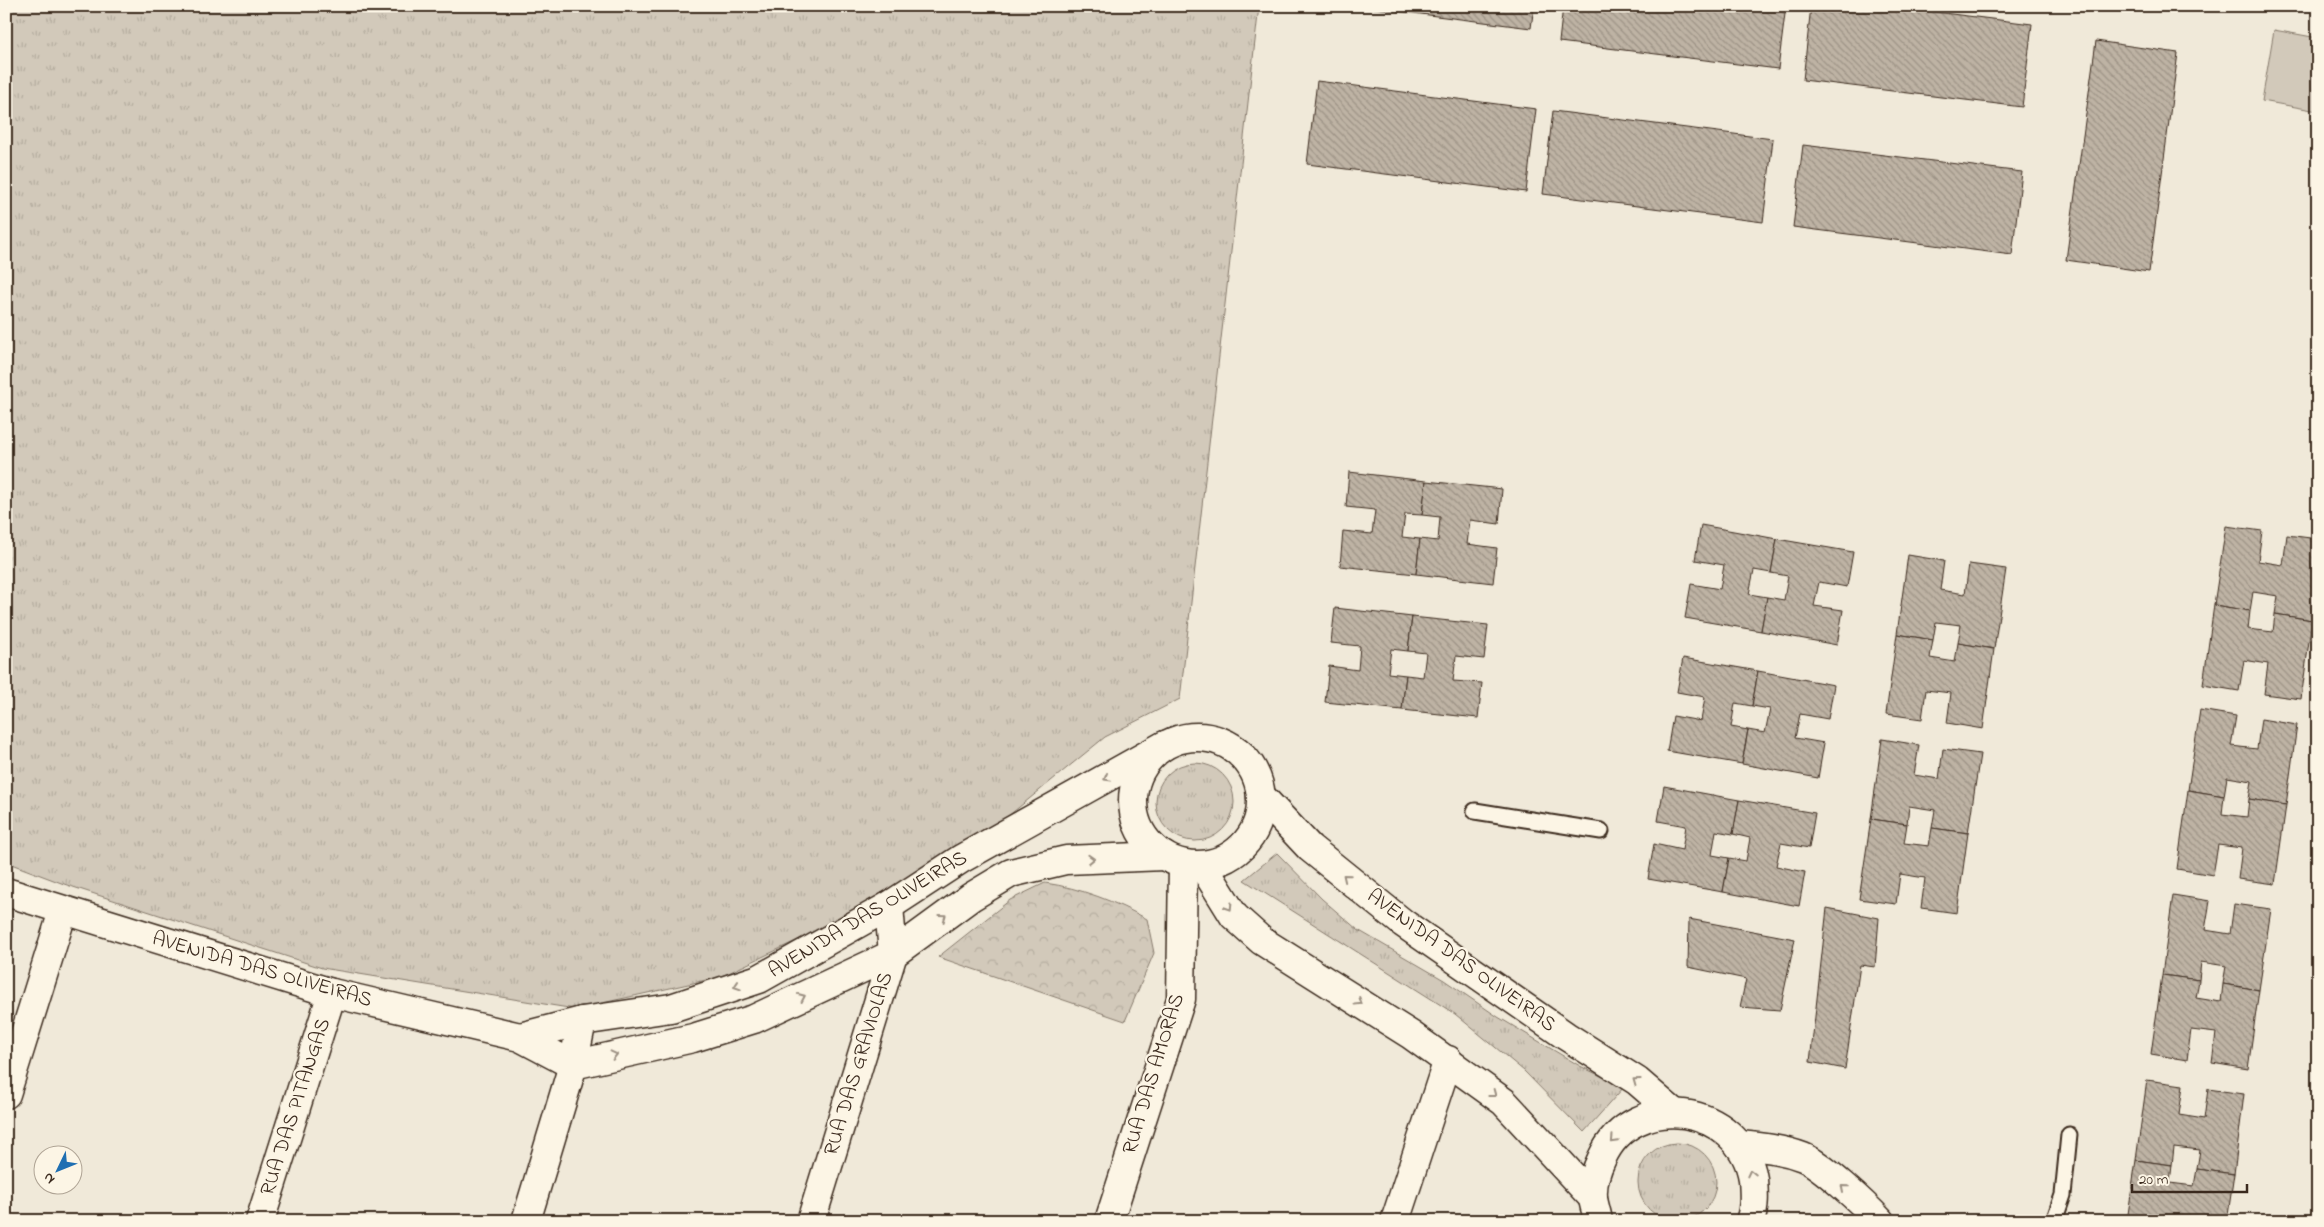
<svg xmlns="http://www.w3.org/2000/svg" width="2324" height="1227" font-family="'Indie Flower',sans-serif">
  <style>
    .grass { fill: url(#grass-tufts); stroke: #867a6c }
    .park { fill: url(#park-crowns); stroke: #867a6c }
    .garden { fill: #d2c9ba; stroke: #867a6c }
    .building { fill: url(#building-back-hatch); stroke: #3b2a1e }
    .lines { fill: none; stroke-linecap: round; stroke-linejoin: round }
    .service-casing { stroke: #3b2a1e; stroke-width: 19 }
    .minor-casing { stroke: #3b2a1e; stroke-width: 31 }
    .service { stroke: #fcf5e5; stroke-width: 15 }
    .minor { stroke: #fcf5e5; stroke-width: 28 }
    .oneway { stroke: #9c9082 }
    .labels { text-anchor: middle; dominant-baseline: central; stroke-width: 4.5; stroke-linejoin: round; paint-order: stroke }
    .street-label { font-size: 21px; fill: #3b2a1e; stroke: #fcf5e5 }
  </style>
  <defs>
    <pattern id="grass-tufts" width="24" height="20" patternUnits="userSpaceOnUse" patternTransform="scale(1.25)"><rect width="24" height="20" fill="#d2c9ba"/><path d="M3 7l-1-3M5 7V3M7 7l1-3M15 17l-1-3M17 17v-4M19 17l1-3" fill="none" stroke="#b5ad9f"/></pattern>
    <pattern id="park-crowns" width="20" height="18" patternUnits="userSpaceOnUse" patternTransform="scale(1.25)"><rect width="20" height="18" fill="#d2c9ba"/><path d="M2 6a3 3 0 1 1 6 0M12 15a3 3 0 1 1 6 0" fill="none" stroke="#b5ad9f"/></pattern>
    <pattern id="building-back-hatch" width="6" height="6" patternUnits="userSpaceOnUse" patternTransform="scale(1.25)"><rect width="6" height="6" fill="#beb3a4"/><path d="M-1 5l2 2M0 0l6 6M5-1l2 2" fill="none" stroke="#9c9285"/></pattern>
  </defs>
  <rect width="100%" height="100%" fill="#f0e9d9"/>
  <filter id="ink" filterUnits="userSpaceOnUse"><feTurbulence type="fractalNoise" baseFrequency=".02" numOctaves="2"/><feDisplacementMap in="SourceGraphic" scale="10" xChannelSelector="R" yChannelSelector="G"/><feConvolveMatrix kernelMatrix="1 2 1 2 8 2 1 2 1" color-interpolation-filters="sRGB"/></filter>
  <g filter="url(#ink)">
    <g class="grass">
      <path d="M6 6H1259L1180 699 1105 737 991 830 821 929 720 977 575 1009 322 968 64 884 6 862Z"/>
      <circle cx="1195" cy="802" r="39"/>
      <path d="M1277 853 1322 899 1358 930 1444 980 1498 1017 1580 1066 1624 1087 1584 1132 1524 1071 1455 1014 1244 880Z"/>
      <circle cx="1677" cy="1182" r="39"/>
    </g>
    <path class="park" d="M1045 883C1081 888 1116 902 1147 919L1154 953 1125 1021 938 957 1010 900Z"/>
    <path class="garden" d="M2274 30 2318 38V111L2262 101Z"/>
    <g class="building">
      <path d="M1358 6H1534L1531 28Z"/>
      <path d="M1563 6H1786L1778 69 1559 42Z"/>
      <path d="M1811 6H1887L2032 24 2022 107 1803 80Z"/>
      <path d="M2096 41 2178 53 2149 272 2066 260Z"/>
      <path d="M1317 81 1536 109 1526 192 1307 164Z"/>
      <path d="M1553 111 1773 139 1763 222 1543 194Z"/>
      <path d="M1803 145 2022 172 2012 255 1793 227Z"/>
      <path d="M1349 472 1426 481 1422 515 1405 514 1402 537 1420 539 1416 574 1340 566 1343 531 1372 534 1375 510 1346 507Z"/>
      <path d="M1426 481 1502 489 1499 524 1470 520 1467 544 1497 548 1493 583 1416 574 1420 539 1438 541 1440 517 1422 515Z"/>
      <path d="M1701 525 1777 539 1771 573 1754 570 1749 594 1767 597 1761 631 1685 618 1691 584 1720 589 1724 565 1695 560Z"/>
      <path d="M2226 526 2262 531 2258 561 2283 565 2287 535 2318 539V578L2312 620 2275 614 2278 596 2253 592 2250 611 2214 605Z"/>
      <path d="M1777 539 1853 552 1847 587 1819 582 1814 606 1843 610 1837 645 1761 631 1767 597 1784 600 1788 576 1771 573Z"/>
      <path d="M1908 555 1944 561 1940 590 1965 594 1969 564 2006 569 1994 649 1958 643 1961 625 1936 622 1933 640 1897 634Z"/>
      <path d="M2214 605 2250 611 2248 629 2273 632 2275 614 2312 620 2301 699 2264 694 2268 664 2244 660 2239 691 2203 685Z"/>
      <path d="M1335 608 1412 617 1408 651 1391 649 1388 673 1406 675 1402 710 1325 702 1329 666 1358 670 1360 646 1331 643Z"/>
      <path d="M1412 617 1488 625 1484 659 1456 656 1453 681 1482 683 1478 718 1402 710 1406 675 1423 677 1426 653 1408 651Z"/>
      <path d="M1897 634 1933 640 1930 658 1955 662 1958 643 1994 649 1983 729 1947 723 1951 693 1926 690 1922 719 1886 714Z"/>
      <path d="M1683 658 1758 671 1752 706 1735 703 1731 727 1748 730 1742 764 1667 751 1673 716 1701 721 1705 697 1677 692Z"/>
      <path d="M1758 671 1834 685 1828 719 1800 714 1795 738 1824 743 1818 778 1742 764 1748 730 1765 733 1770 709 1752 706Z"/>
      <path d="M2200 710 2236 716 2231 746 2257 749 2261 719 2297 725 2286 805 2249 799 2252 781 2227 777 2224 796 2188 790Z"/>
      <path d="M1882 739 1919 745 1914 775 1939 779 1943 749 1980 754 1968 833 1932 828 1935 810 1909 806 1907 824 1871 819Z"/>
      <path d="M1664 786 1739 800 1733 834 1716 831 1712 855 1729 858 1723 892 1648 879 1654 844 1682 850 1686 826 1658 821Z"/>
      <path d="M2188 790 2224 796 2222 814 2247 817 2249 799 2286 805 2275 884 2238 879 2242 848 2218 845 2213 875 2177 869Z"/>
      <path d="M1739 800 1815 813 1809 848 1781 843 1776 866 1805 872 1799 906 1723 892 1729 858 1746 861 1750 838 1733 834Z"/>
      <path d="M1871 819 1907 824 1904 843 1929 846 1932 828 1968 833 1957 913 1921 908 1925 878 1900 874 1896 904 1859 899Z"/>
      <path d="M2173 895 2210 901 2205 930 2230 934 2234 904 2271 909 2259 990 2223 984 2226 966 2201 962 2199 980 2162 975Z"/>
      <path d="M1827 908 1879 918 1875 967 1860 965 1845 1069 1810 1062Z"/>
      <path d="M1689 919 1795 939 1780 1010 1740 1007 1746 979 1688 967Z"/>
      <path d="M2162 975 2199 980 2196 998 2221 1002 2223 984 2259 990 2248 1069 2212 1063 2216 1033 2191 1030 2187 1060 2151 1054Z"/>
      <path d="M2147 1080 2183 1085 2179 1115 2204 1119 2208 1089 2244 1094 2234 1174 2197 1169 2200 1150 2174 1147 2172 1165 2136 1160Z"/>
      <path d="M2136 1160 2172 1165 2170 1183 2194 1186 2197 1169 2234 1174 2227 1221H2190V1218L2165 1215 2164 1221H2127Z"/>
    </g>
    <g class="lines">
      <defs>
        <g id="service">
          <path d="M1475 811 1601 831"/>
          <path d="M2054 1221 2063 1195 2069 1135"/>
        </g>
        <g id="minor">
          <circle cx="1197" cy="801" r="64"/>
          <path d="M1261 796 1310 848 1403 923 1566 1036 1637 1081 1673 1112"/>
          <path d="M1203 866 1234 916 1262 941 1411 1035 1504 1102 1593 1198"/>
          <path d="M6 892 332 993 520 1037 573 1065 693 1038 754 1019 893 954 971 897 1011 873 1066 860 1164 856"/>
          <path d="M520 1037 582 1021 671 1008 759 979 889 906 961 859 1165 745"/>
          <path d="M6 1094 63 911"/>
          <path d="M1739 1145C1761 1147 1782 1149 1803 1157 1821 1164 1865 1205 1880 1221"/>
          <path d="M260 1221 332 993"/>
          <path d="M526 1221 573 1065 582 1021"/>
          <path d="M811 1221 893 954 889 906"/>
          <path d="M1109 1221 1181 999 1183 864"/>
          <path d="M1395 1221 1448 1060"/>
          <path d="M1598 1221C1597 1213 1594 1206 1593 1198 1592 1184 1596 1170 1602 1158 1633 1088 1741 1104 1753 1179 1754 1193 1755 1208 1750 1221"/>
        </g>
      </defs>
      <use href="#service" class="service-casing"/>
      <use href="#minor" class="minor-casing"/>
      <use href="#service" class="service"/>
      <use href="#minor" class="minor"/>
    </g>
    <defs><path id="oneway-chevron" d="M-2-3.5L2.5 0L-2 3.5" fill="none" stroke-width="1.6" stroke-linecap="round" stroke-linejoin="round" transform="scale(1.25)"/></defs>
    <g class="oneway">
      <use href="#oneway-chevron" transform="translate(1107 778) rotate(151)"/>
      <use href="#oneway-chevron" transform="translate(1091 859) rotate(-2)"/>
      <use href="#oneway-chevron" transform="translate(1346 877) rotate(-141)"/>
      <use href="#oneway-chevron" transform="translate(1229 907) rotate(58)"/>
      <use href="#oneway-chevron" transform="translate(943 917) rotate(-36)"/>
      <use href="#oneway-chevron" transform="translate(737 986) rotate(162)"/>
      <use href="#oneway-chevron" transform="translate(802 997) rotate(-25)"/>
      <use href="#oneway-chevron" transform="translate(1359 1002) rotate(32)"/>
      <use href="#oneway-chevron" transform="translate(614 1055) rotate(-13)"/>
      <use href="#oneway-chevron" transform="translate(1636 1081) rotate(-144)"/>
      <use href="#oneway-chevron" transform="translate(1493 1094) rotate(37)"/>
      <use href="#oneway-chevron" transform="translate(1614 1140) rotate(133)"/>
      <use href="#oneway-chevron" transform="translate(1751 1173) rotate(-103)"/>
      <use href="#oneway-chevron" transform="translate(1844 1188) rotate(-139)"/>
    </g>
  </g>
  <g class="labels">
    <g class="street-label">
      <text transform="translate(868 915) rotate(-31)">AVENIDA DAS OLIVEIRAS</text>
      <text transform="translate(1461 961) rotate(36)">AVENIDA DAS OLIVEIRAS</text>
      <text transform="translate(262 970) rotate(16)">AVENIDA DAS OLIVEIRAS</text>
      <text transform="translate(859 1064) rotate(-73)">RUA DAS GRAVIOLAS</text>
      <text transform="translate(1154 1074) rotate(-73)">RUA DAS AMORAS</text>
      <text transform="translate(296 1107) rotate(-72)">RUA DAS PITANGAS</text>
    </g>
  </g>
  <rect width="2324" height="1227" fill="none" stroke="#fcf5e5" stroke-width="25"/>
  <rect x="12" y="12" width="2299" height="1202" fill="none" stroke="#3b2a1e" stroke-width="2" filter="url(#ink)"/>
  <g transform="translate(58 1170) rotate(227)"><circle r="24" fill="#fcf5e5" stroke="#afa495"/>
  <path d="M0-4L9 19L0 12L-9 19Z" fill="#1f6fb2"/>
  <text y="-8" font-size="14" font-weight="bold" text-anchor="middle" fill="#3b2a1e">N</text>
  </g>
  <path d="M2132 1184v8h115v-8" fill="none" stroke="#3b2a1e" stroke-width="2.5"/>
  <text x="2139" y="1184" font-size="15" fill="#3b2a1e" stroke="#fcf5e5" stroke-width="4" paint-order="stroke">20 m</text>
</svg>
